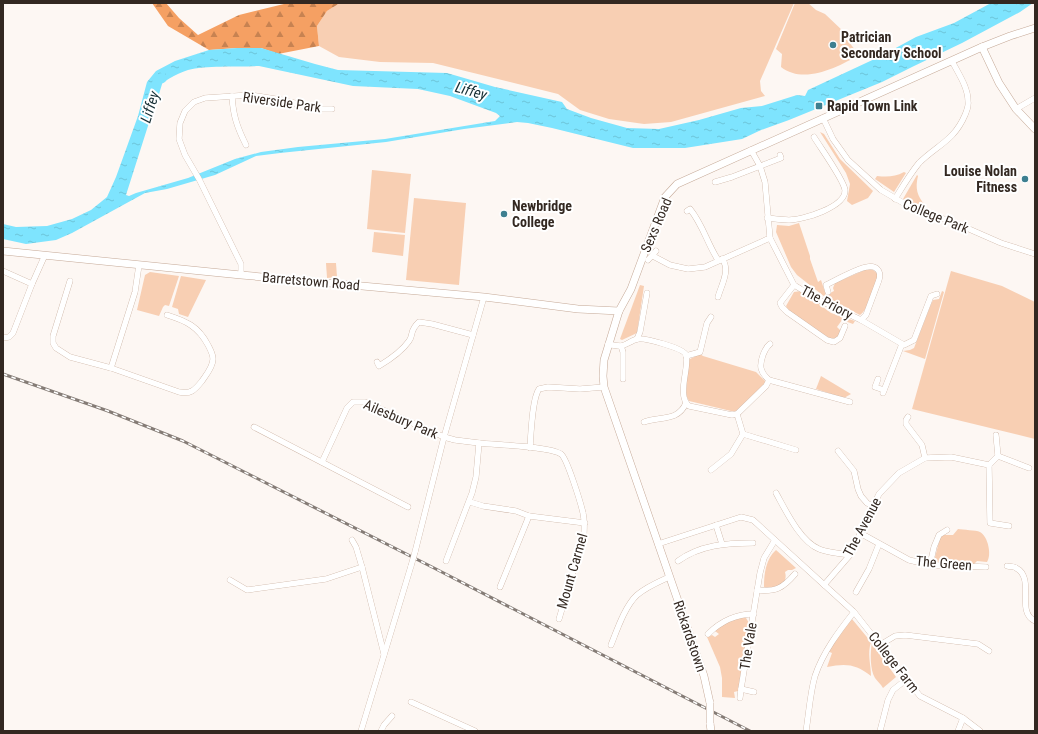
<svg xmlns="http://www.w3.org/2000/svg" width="1038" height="734" font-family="'Roboto Condensed',sans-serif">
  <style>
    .green { fill: #f8cfb3 }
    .forest { fill: url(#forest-firs) }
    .water { fill: url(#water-ripples); fill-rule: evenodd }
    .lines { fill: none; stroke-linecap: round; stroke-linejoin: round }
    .river { stroke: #7ee4fe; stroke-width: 10 }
    .street-casing { stroke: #c5a997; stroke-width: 6 }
    .secondary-casing { stroke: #c5a997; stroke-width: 8 }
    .street { stroke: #fff; stroke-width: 5.5 }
    .secondary { stroke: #fff; stroke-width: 7 }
    .rail-casing { stroke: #857c76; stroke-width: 3 }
    .rail { stroke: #fff; stroke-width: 1.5; stroke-dasharray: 4.5; stroke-linecap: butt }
    .street-bridge-casing { stroke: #c5a997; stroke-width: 6; stroke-linecap: butt }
    .secondary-bridge-casing { stroke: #c5a997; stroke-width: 8; stroke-linecap: butt }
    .street-bridge { stroke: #fff; stroke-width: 5.5 }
    .secondary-bridge { stroke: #fff; stroke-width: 7 }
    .poi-dot { fill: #3d7f90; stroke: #fff; stroke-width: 1.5 }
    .labels { text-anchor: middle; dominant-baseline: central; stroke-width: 4; stroke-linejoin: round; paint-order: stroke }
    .poi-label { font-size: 14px; font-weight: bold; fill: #332821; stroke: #fff; text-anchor: start }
    .street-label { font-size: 14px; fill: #332821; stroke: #fff }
    .water-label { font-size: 15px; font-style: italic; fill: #183036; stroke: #fff }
  </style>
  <defs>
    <pattern id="forest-firs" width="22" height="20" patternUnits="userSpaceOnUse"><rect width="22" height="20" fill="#f5a063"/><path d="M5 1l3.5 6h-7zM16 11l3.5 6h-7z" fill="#c78251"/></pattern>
    <pattern id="water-ripples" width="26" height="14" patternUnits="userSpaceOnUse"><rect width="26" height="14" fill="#7ee4fe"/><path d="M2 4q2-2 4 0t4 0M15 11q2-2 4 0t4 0" fill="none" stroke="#6dc4d9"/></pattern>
  </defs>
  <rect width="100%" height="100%" fill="#fdf7f3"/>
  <g class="green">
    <path d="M340 3H794L760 81 761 91 765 96 671 122 644 124 609 119 580 110 558 94 433 63 380 62 339 57 319 46 317 26 327 11Z"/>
    <path d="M795 3H808L816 10 825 14 844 32 845 37 859 55C838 67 804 85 781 67L782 54 776 49Z"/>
    <path d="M820 132 824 134 840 159 873 191 868 198 852 205 847 201 850 184 846 173Z"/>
    <path d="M372 170 411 174 405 233 367 229Z"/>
    <path d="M904 172 906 173 894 192 875 179 877 176C887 177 895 177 904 172Z"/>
    <path d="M917 175 918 176C915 188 917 196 925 205L919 206 903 199Z"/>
    <path d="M414 198 466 203 459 285 406 280Z"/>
    <path d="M799 223 810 256V259L818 282 821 280 826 295 834 291 833 288 835 283 867 269 873 270 878 274C875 285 869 309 860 315L825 297 797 275 791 267 776 232 777 225 789 226Z"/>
    <path d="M374 232 405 235 403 256 372 252Z"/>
    <path d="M326 263H336L337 277 327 278Z"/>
    <path d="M951 271 1002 286 1035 302V439L912 409Z"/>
    <path d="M150 272 179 276 169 306 165 305 163 307 159 316 137 310 145 275Z"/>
    <path d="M181 276 206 280 188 317 179 314 178 309 172 307Z"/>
    <path d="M640 285 644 286 637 333 622 340 620 339Z"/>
    <path d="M801 291 831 313 855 321 853 324 842 320 837 327 841 331 838 338H829L788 310 786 306 794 292Z"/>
    <path d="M942 291 944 292 925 359 903 351 910 350 914 348 931 304 933 300 939 299Z"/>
    <path d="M700 354 703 356 756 372 766 382 736 411H731L689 401 686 395 688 360Z"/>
    <path d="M821 376 851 394 844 398 816 389Z"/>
    <path d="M958 529C963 530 976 530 980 532 988 536 992 555 987 562L977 561 974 564 936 563 934 561 940 538 943 535H953Z"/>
    <path d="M776 550 796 568 792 570H788L785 572C789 585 774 591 764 587 764 573 766 559 776 550Z"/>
    <path d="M743 617 746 618 749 623 738 691 734 692 735 698 722 697V678L720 667 707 637 712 635 715 637 719 634 715 631 725 622Z"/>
    <path d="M852 619 871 642C867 654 871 664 871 676 856 664 846 663 827 667L832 653 827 651Z"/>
    <path d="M872 643 896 677 883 688C881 684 877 681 875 678 870 670 870 652 872 643Z"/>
  </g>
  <path class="forest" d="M152 3H166L179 18 198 35 239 15 288 3H340L327 11 317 26 319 46 278 54 261 48H237L209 50 168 26Z"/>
  <path class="water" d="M991 3H1033L1020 12 962 43 912 67 882 82 789 120 761 130 742 139 685 148H633L552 128 528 123 517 122 464 129 386 142 280 153 256 156 215 175 167 189 145 193 72 233 56 240 26 244 3 239V224L16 227 47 226 72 219 91 210 107 197 116 177 138 116 147 82 156 71 175 61 209 50 237 48H261L315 64 338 70 447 73 495 87 562 102 567 109 591 118 627 128 659 129 699 120 741 108 762 106 797 95 805 96 808 90 881 56 916 37 954 23ZM259 66 353 86 418 89 450 96 496 113 500 116 495 121 385 139 298 147 261 152 235 159 188 178 136 193 129 196 126 195 154 107 152 96 153 90C163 82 175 74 188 70 206 65 239 67 259 66Z"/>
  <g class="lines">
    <path class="river" d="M149 110 158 80 162 78"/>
    <defs>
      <g id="street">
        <path d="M232 96C233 115 237 127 246 145"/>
        <path d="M1016 109 1035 98"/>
        <path d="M823 118 833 139 848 160 881 190 912 208 953 222 1001 243 1035 254"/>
        <path d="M751 150 760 166 765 182 770 238 794 285 821 301 861 320 904 345 914 340 931 296 937 294"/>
        <path d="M715 182 732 177 781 158 780 155"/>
        <path d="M895 199C903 186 910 174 919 163 937 145 954 141 965 115 967 110 969 106 968 101 968 87 958 73 952 61"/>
        <path d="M687 211 690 209C703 225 707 243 718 260"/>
        <path d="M767 218C775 219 782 220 789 220 803 220 846 207 845 190 844 180 820 147 814 137"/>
        <path d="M653 256 670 265 688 269 705 267 770 238"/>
        <path d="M648 260 656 251"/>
        <path d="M3 271 32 284"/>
        <path d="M241 275V264L199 179 185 155 179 139 180 123 185 111 194 102 205 98 250 95 282 100 319 109H332"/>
        <path d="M70 281 53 336V343L56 348 70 357 111 368 179 392C191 394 194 391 202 381 206 375 213 367 213 359 213 354 210 349 208 345 198 326 186 321 167 315"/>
        <path d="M794 285 780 303 782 307 787 312 827 340 834 342 840 338 845 326"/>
        <path d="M828 292 826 285C834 281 860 267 867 267 876 265 882 271 879 280L866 315 861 320"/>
        <path d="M718 297C721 286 731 269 722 259"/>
        <path d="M3 338 9 337 13 333 32 284 45 255"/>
        <path d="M637 339 640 332 647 293"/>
        <path d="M608 344C612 345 617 346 621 346 626 345 632 340 638 339 645 338 684 348 686 355 690 367 676 395 689 406L732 415 737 414 743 434 731 454 711 470"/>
        <path d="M770 344C766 347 765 350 763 355 759 366 760 372 769 380L850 402"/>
        <path d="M621 346 623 352V379"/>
        <path d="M686 356 700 352 707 323 711 317"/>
        <path d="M377 362 379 366C389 360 402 351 409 341 414 334 409 331 419 322L432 324 473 335"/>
        <path d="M111 368 135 292 139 265"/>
        <path d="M878 379 875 387 884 390"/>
        <path d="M883 393 902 344"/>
        <path d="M737 414 766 386 769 380"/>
        <path d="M908 417 906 420V424L922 445 925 458"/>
        <path d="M644 422C659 416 678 422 686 403"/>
        <path d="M254 427 408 507"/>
        <path d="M743 434 796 450"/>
        <path d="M996 435 998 456"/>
        <path d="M530 448C531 434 532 399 539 389L548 387 580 389 604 387"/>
        <path d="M838 451 854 471 858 489 861 496 867 503 872 506"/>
        <path d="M322 462 347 408 353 402H365L444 437 455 440C463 441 471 442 479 443 495 445 550 446 561 454 567 458 581 504 583 513 585 521 584 528 584 535L559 619"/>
        <path d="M989 465 998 456 1029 468"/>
        <path d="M776 493C786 511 800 541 819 549 828 553 840 553 850 555"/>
        <path d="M470 502 483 506 516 511 529 516 585 523"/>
        <path d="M716 525 722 544"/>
        <path d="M860 533 909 560 930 565 986 567"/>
        <path d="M658 544 741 517 753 520 854 612 920 696 963 718 980 731"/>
        <path d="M415 552 444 437 484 297"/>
        <path d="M446 561 472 493 476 477 479 443"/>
        <path d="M678 561C700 545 726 543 753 543"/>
        <path d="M930 565 934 547 939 535 947 530"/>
        <path d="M1007 566C1010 567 1014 566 1016 568 1036 578 1015 612 1035 621"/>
        <path d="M362 567 384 654"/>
        <path d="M230 580 247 590 326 579 362 567 356 547 352 540"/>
        <path d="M824 585 850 555 879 494 899 473 925 458 951 457 989 465 990 523 1009 526"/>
        <path d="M500 587 529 516"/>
        <path d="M757 590C776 592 783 588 795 574"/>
        <path d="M856 592 869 569 879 544"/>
        <path d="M708 634C721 621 735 614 754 614"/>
        <path d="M611 645C617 630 625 606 637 595 646 587 658 582 669 577"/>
        <path d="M880 645 895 636 905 635 978 644 989 651"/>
        <path d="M754 692 741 689 760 573 764 558 775 540"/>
        <path d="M740 698 741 689"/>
        <path d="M411 702 475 731"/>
        <path d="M361 731 411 566"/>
        <path d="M381 731 384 725 392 716"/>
        <path d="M806 731C809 713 810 693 815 676 823 652 839 631 854 612"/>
        <path d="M880 731 888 700 893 690 907 679"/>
        <path d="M958 731 963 718"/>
      </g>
      <g id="secondary">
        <path d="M982 47 999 83 1016 109 1035 129"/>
        <path d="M3 251 241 275 484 297 578 309 619 311"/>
        <path d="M710 703 704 676 604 387 603 376 604 360 619 311 631 289 665 197 677 184 982 47 1010 36 1035 28"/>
        <path d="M710 723 711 731"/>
      </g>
    </defs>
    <use href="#street" class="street-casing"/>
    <use href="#secondary" class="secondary-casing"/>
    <use href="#street" class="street"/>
    <use href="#secondary" class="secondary"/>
    <defs>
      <path id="rail" d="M3 374 108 411 183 441 434 568 750 731"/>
    </defs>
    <use href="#rail" class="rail-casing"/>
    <use href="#rail" class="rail"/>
    <defs>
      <path id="street-bridge" d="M411 566 415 552"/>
      <path id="secondary-bridge" d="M710 703V723"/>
    </defs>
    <use href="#street-bridge" class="street-bridge-casing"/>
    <use href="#secondary-bridge" class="secondary-bridge-casing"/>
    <use href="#street-bridge" class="street-bridge"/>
    <use href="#secondary-bridge" class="secondary-bridge"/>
  </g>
  <g class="poi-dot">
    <circle cx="833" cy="45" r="4"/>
    <rect x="815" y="102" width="8" height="8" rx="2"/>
    <circle cx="1025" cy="179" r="4"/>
    <circle cx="504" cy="214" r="4"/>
  </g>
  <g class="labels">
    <g class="poi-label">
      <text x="841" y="37">Patrician<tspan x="841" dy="16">Secondary School</tspan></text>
      <text x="827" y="106">Rapid Town Link</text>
      <text x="1017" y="171" text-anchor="end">Louise Nolan<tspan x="1017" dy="16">Fitness</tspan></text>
      <text x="512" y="206">Newbridge<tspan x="512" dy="16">College</tspan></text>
    </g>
    <g class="street-label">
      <text transform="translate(282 102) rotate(8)">Riverside Park</text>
      <text transform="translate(936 216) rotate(22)">College Park</text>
      <text transform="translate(656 225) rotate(-67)">Sexs Road</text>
      <text transform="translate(311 281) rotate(5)">Barretstown Road</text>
      <text transform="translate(827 302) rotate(28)">The Priory</text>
      <text transform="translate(401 419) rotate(23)">Ailesbury Park</text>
      <text transform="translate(862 527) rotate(-62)">The Avenue</text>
      <text transform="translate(944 563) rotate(5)">The Green</text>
      <text transform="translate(572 571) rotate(-74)">Mount Carmel</text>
      <text transform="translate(690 636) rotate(71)">Rickardstown</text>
      <text transform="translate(748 646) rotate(-81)">The Vale</text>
      <text transform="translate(894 662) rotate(52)">College Farm</text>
    </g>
    <g class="water-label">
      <text transform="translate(471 91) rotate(16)">Liffey</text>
      <text transform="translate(150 107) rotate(-73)">Liffey</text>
    </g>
  </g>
  <rect width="1038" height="734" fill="none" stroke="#332821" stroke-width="8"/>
</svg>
